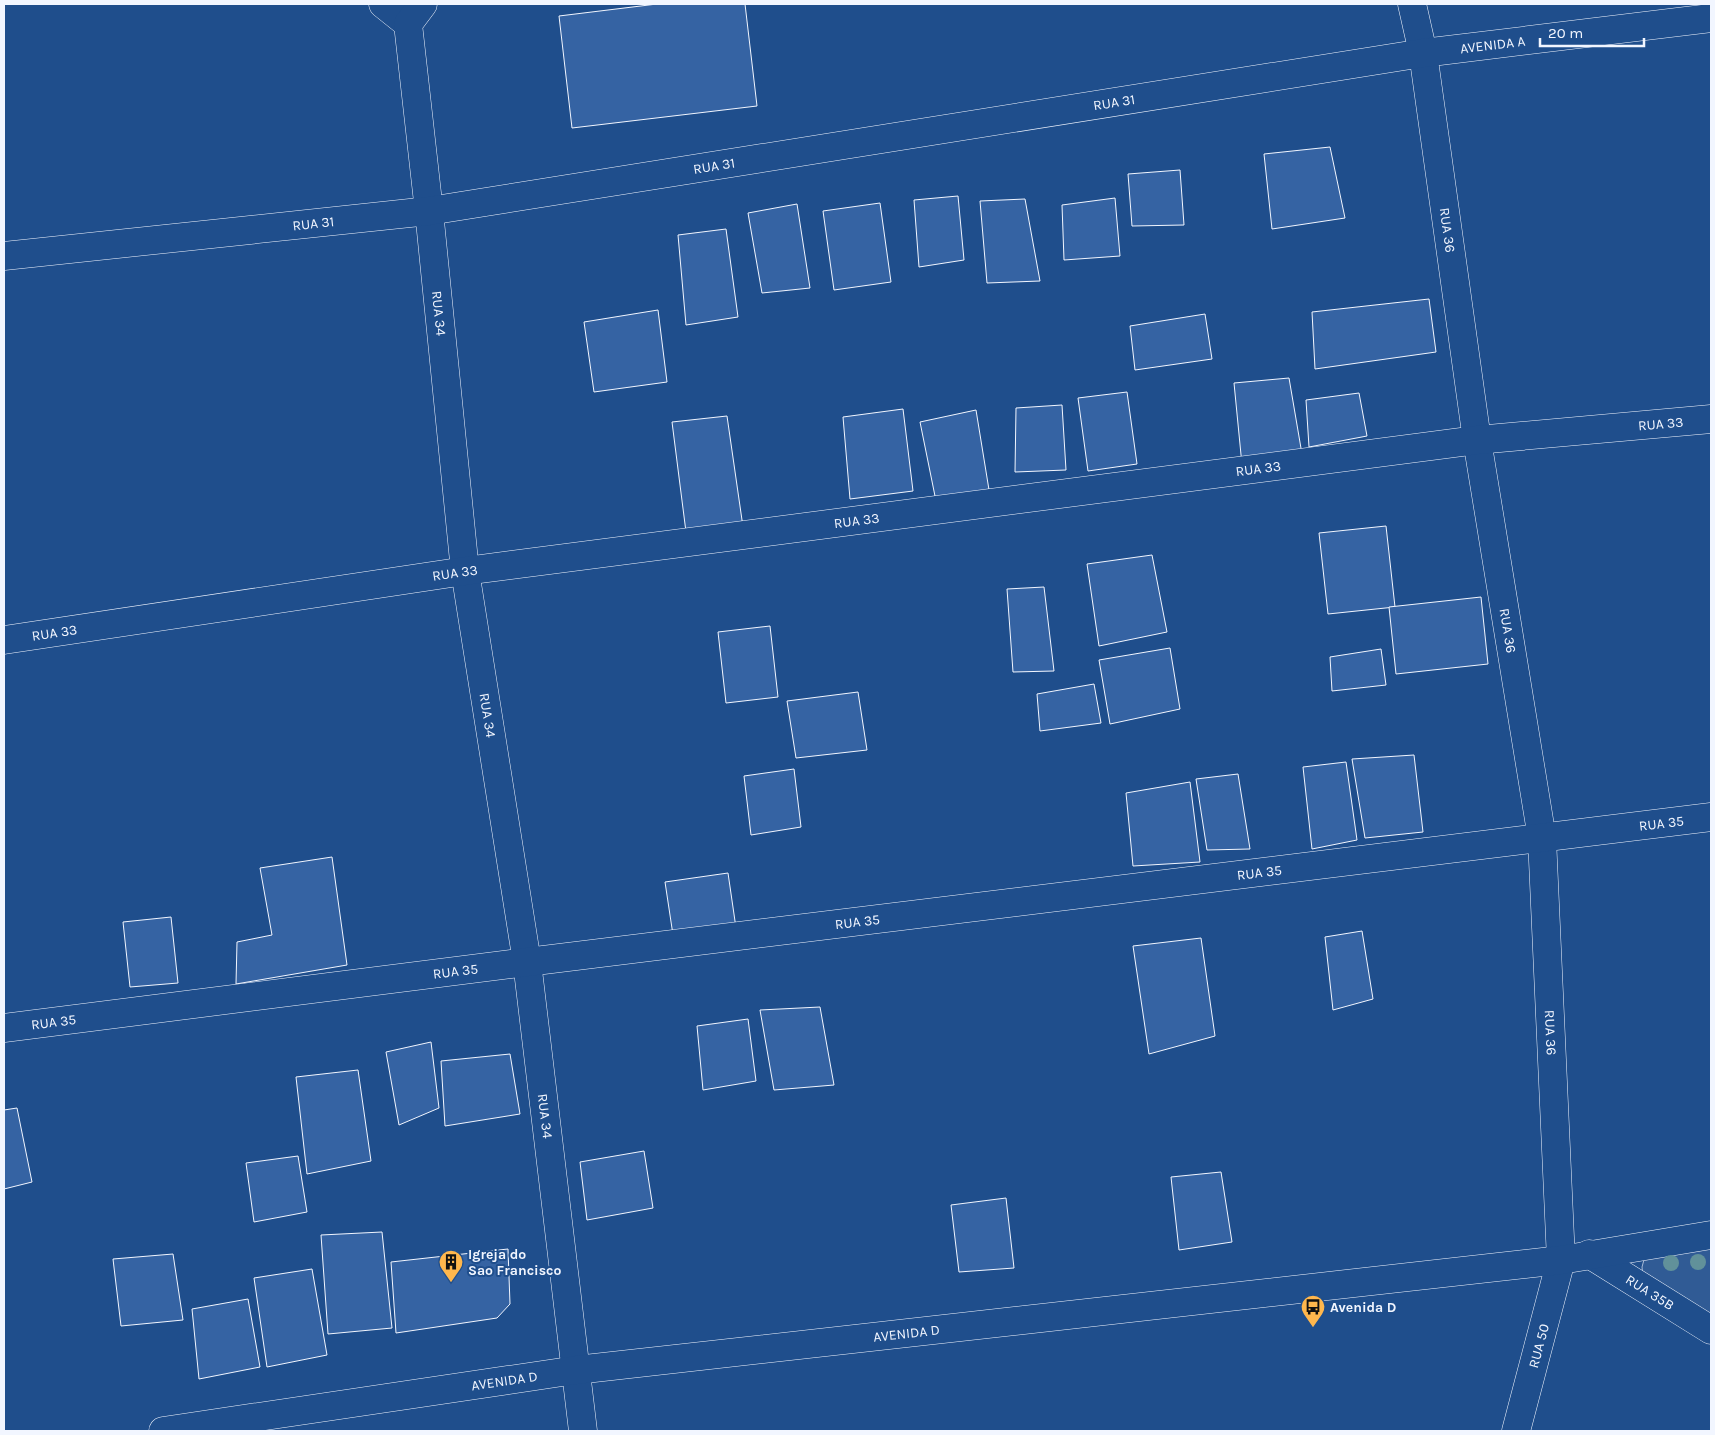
<svg xmlns="http://www.w3.org/2000/svg" width="1715" height="1435" font-family="Karla,sans-serif">
  <style>
    .built { fill: #305b95; stroke: #a8bbd7 }
    .building { fill: #3563a3; stroke: #f2f6ff }
    .lines { fill: none; stroke-linecap: round; stroke-linejoin: round }
    .minor-casing { stroke: #f2f6ff; stroke-width: 29 }
    .minor { stroke: #1f4e8c; stroke-width: 28 }
    .tree { fill: #61919a }
    .labels { text-anchor: middle; dominant-baseline: central; stroke-width: 4; stroke-linejoin: round; paint-order: stroke }
    .street-label { font-size: 14px; fill: #f2f6ff; stroke: #1f4e8c }
    .poi-label { font-size: 14px; font-weight: bold; fill: #f2f6ff; stroke: #1f4e8c; text-anchor: start }
  </style>
  <rect width="100%" height="100%" fill="#1f4e8c"/>
  <path class="built" d="M1711 1245V1317L1643 1276 1642 1267 1645 1256Z"/>
  <g class="building">
    <path d="M657 4H745L757 106 572 128 559 16Z"/>
    <path d="M1330 147 1345 218 1272 229 1264 154Z"/>
    <path d="M1180 170 1184 225 1132 226 1128 174Z"/>
    <path d="M958 196 964 260 919 267 914 200Z"/>
    <path d="M1115 198 1120 256 1064 260 1062 205Z"/>
    <path d="M1025 199 1040 281 987 283 980 201Z"/>
    <path d="M880 203 891 282 834 290 823 211Z"/>
    <path d="M797 204 810 288 762 293 748 213Z"/>
    <path d="M726 229 738 317 686 325 678 235Z"/>
    <path d="M1429 299 1436 352 1315 369 1312 312Z"/>
    <path d="M658 310 667 382 594 392 584 322Z"/>
    <path d="M1205 314 1212 359 1135 370 1130 326Z"/>
    <path d="M1289 378 1303 460 1242 465 1234 383Z"/>
    <path d="M1127 392 1137 464 1088 471 1078 398Z"/>
    <path d="M1359 393 1367 436 1309 447 1306 400Z"/>
    <path d="M1062 405 1066 470 1015 472 1016 408Z"/>
    <path d="M903 409 913 491 850 499 843 417Z"/>
    <path d="M976 410 990 496 937 506 920 422Z"/>
    <path d="M727 416 743 527 686 532 672 422Z"/>
    <path d="M1386 526 1395 607 1328 614 1319 533Z"/>
    <path d="M1152 555 1167 632 1099 646 1087 564Z"/>
    <path d="M1044 587 1054 671 1013 672 1007 589Z"/>
    <path d="M1481 597 1488 664 1396 674 1389 607Z"/>
    <path d="M770 626 778 697 726 703 718 632Z"/>
    <path d="M1170 648 1180 709 1110 724 1099 660Z"/>
    <path d="M1381 649 1386 685 1332 691 1330 657Z"/>
    <path d="M1094 684 1101 723 1040 731 1037 694Z"/>
    <path d="M858 692 867 750 796 758 787 701Z"/>
    <path d="M1414 755 1423 832 1365 838 1352 759Z"/>
    <path d="M1346 762 1357 840 1312 849 1303 767Z"/>
    <path d="M794 769 801 827 751 835 744 776Z"/>
    <path d="M1238 774 1250 849 1207 850 1196 779Z"/>
    <path d="M1190 782 1200 862 1133 866 1126 793Z"/>
    <path d="M332 857 347 965 236 984 237 942 272 935 260 868Z"/>
    <path d="M728 873 736 928 673 935 665 882Z"/>
    <path d="M171 917 178 983 130 987 123 922Z"/>
    <path d="M1362 931 1373 999 1333 1010 1325 937Z"/>
    <path d="M1201 938 1215 1036 1149 1054 1133 946Z"/>
    <path d="M820 1007 834 1085 774 1090 760 1010Z"/>
    <path d="M748 1019 756 1081 703 1090 697 1026Z"/>
    <path d="M431 1042 439 1108 399 1125 386 1052Z"/>
    <path d="M510 1054 520 1114 445 1126 441 1061Z"/>
    <path d="M358 1070 371 1161 307 1174 296 1077Z"/>
    <path d="M17 1108 32 1182 4 1189V1110Z"/>
    <path d="M644 1151 653 1208 587 1220 580 1162Z"/>
    <path d="M298 1156 307 1212 254 1222 246 1163Z"/>
    <path d="M1221 1172 1232 1242 1179 1250 1171 1177Z"/>
    <path d="M1006 1198 1014 1268 959 1272 951 1205Z"/>
    <path d="M382 1232 392 1328 328 1334 321 1235Z"/>
    <path d="M508 1249 510 1304 497 1318 396 1333 391 1262Z"/>
    <path d="M173 1254 183 1320 121 1326 113 1259Z"/>
    <path d="M312 1269 327 1355 267 1367 254 1278Z"/>
    <path d="M248 1299 260 1367 199 1379 192 1309Z"/>
  </g>
  <g class="lines">
    <defs>
      <g id="minor">
        <path d="M383 4 408 24"/>
        <path id="s1" d="M423 4 408 24 429 211 465 571 527 962 583 1431"/>
        <path id="s2" d="M1412 4 1423 53 1477 440 1542 838 1561 1260 1516 1431"/>
        <path id="s3" d="M4 256 429 211 1423 53 1711 18"/>
        <path id="s4" d="M4 640 465 571 1477 440 1711 419"/>
        <path id="s5" d="M4 1028 527 962 1711 817"/>
        <path id="s6" d="M1589 1254 1711 1330"/>
        <path id="s7" d="M163 1431 576 1370 1561 1260 1711 1235"/>
      </g>
    </defs>
    <use href="#minor" class="minor-casing"/>
    <use href="#minor" class="minor"/>
  </g>
  <g class="tree">
    <circle cx="1698" cy="1262" r="8"/>
    <circle cx="1671" cy="1263" r="8"/>
  </g>
  <defs>
    <symbol id="building-pin" viewBox="-11 -11 22 30"><path d="M0 17L-7.5 6A9.5 9.5 0 1 1 7.5 6Z" fill="#ffb74d" stroke="#1f4e8c"/><path d="M-4-6H4V6H1V3H-1V6H-4ZM-2.5-4.3h1.7v1.8h-1.7ZM.8-4.3h1.7v1.8H.8ZM-2.5-1h1.7V.8h-1.7ZM.8-1h1.7V.8H.8Z" fill="#111"/></symbol>
    <symbol id="bus-pin" viewBox="-11 -11 22 30"><path d="M0 17L-7.5 6A9.5 9.5 0 1 1 7.5 6Z" fill="#ffb74d" stroke="#1f4e8c"/><path d="M-5-6H5V4H4V6H2V4H-2V6H-4V4H-5ZM-3.5-4V0h7V-4ZM-3.5 1.2v1.5H-2V1.2ZM2 1.2v1.5H3.5V1.2Z" fill="#111"/></symbol>
  </defs>
  <g fill-rule="evenodd">
    <use href="#building-pin" x="437" y="1248" width="28" height="38"/>
    <use href="#bus-pin" x="1299" y="1293" width="28" height="38"/>
  </g>
  <g class="labels">
    <g class="street-label">
      <text stroke="none"><textPath href="#s3" startOffset="1504">AVENIDA A</textPath></text>
      <text stroke="none"><textPath href="#s3" startOffset="1121">RUA 31</textPath></text>
      <text stroke="none"><textPath href="#s3" startOffset="716">RUA 31</textPath></text>
      <text stroke="none"><textPath href="#s3" startOffset="311">RUA 31</textPath></text>
      <text stroke="none"><textPath href="#s2" startOffset="229">RUA 36</textPath></text>
      <text stroke="none"><textPath href="#s1" startOffset="316">RUA 34</textPath></text>
      <text stroke="none"><textPath href="#s4" startOffset="1671">RUA 33</textPath></text>
      <text stroke="none"><textPath href="#s4" startOffset="1266">RUA 33</textPath></text>
      <text stroke="none"><textPath href="#s4" startOffset="861">RUA 33</textPath></text>
      <text stroke="none"><textPath href="#s4" startOffset="456">RUA 33</textPath></text>
      <text stroke="none"><textPath href="#s2" startOffset="634">RUA 36</textPath></text>
      <text stroke="none"><textPath href="#s4" startOffset="51">RUA 33</textPath></text>
      <text stroke="none"><textPath href="#s1" startOffset="721">RUA 34</textPath></text>
      <text stroke="none"><textPath href="#s5" startOffset="1670">RUA 35</textPath></text>
      <text stroke="none"><textPath href="#s5" startOffset="1265">RUA 35</textPath></text>
      <text stroke="none"><textPath href="#s5" startOffset="860">RUA 35</textPath></text>
      <text stroke="none"><textPath href="#s5" startOffset="455">RUA 35</textPath></text>
      <text stroke="none"><textPath href="#s5" startOffset="50">RUA 35</textPath></text>
      <text stroke="none"><textPath href="#s2" startOffset="1039">RUA 36</textPath></text>
      <text stroke="none"><textPath href="#s1" startOffset="1126">RUA 34</textPath></text>
      <text stroke="none"><textPath href="#s6" startOffset="72">RUA 35B</textPath></text>
      <text stroke="none"><textPath href="#s7" startOffset="750">AVENIDA D</textPath></text>
      <text transform="translate(1539 1346) rotate(-75)">RUA 50</text>
      <text stroke="none"><textPath href="#s7" startOffset="345">AVENIDA D</textPath></text>
    </g>
    <g class="poi-label">
      <text x="468" y="1254">Igreja do<tspan x="468" dy="16">Sao Francisco</tspan></text>
      <text x="1330" y="1307">Avenida D</text>
    </g>
  </g>
  <rect width="1715" height="1435" fill="none" stroke="#f2f6ff" stroke-width="10"/>
  <path d="M1540 38v8h104v-8" fill="none" stroke="#f2f6ff" stroke-width="2.5"/>
  <text x="1548" y="38" font-size="15" fill="#f2f6ff" stroke="#1f4e8c" stroke-width="4" paint-order="stroke">20 m</text>
</svg>
